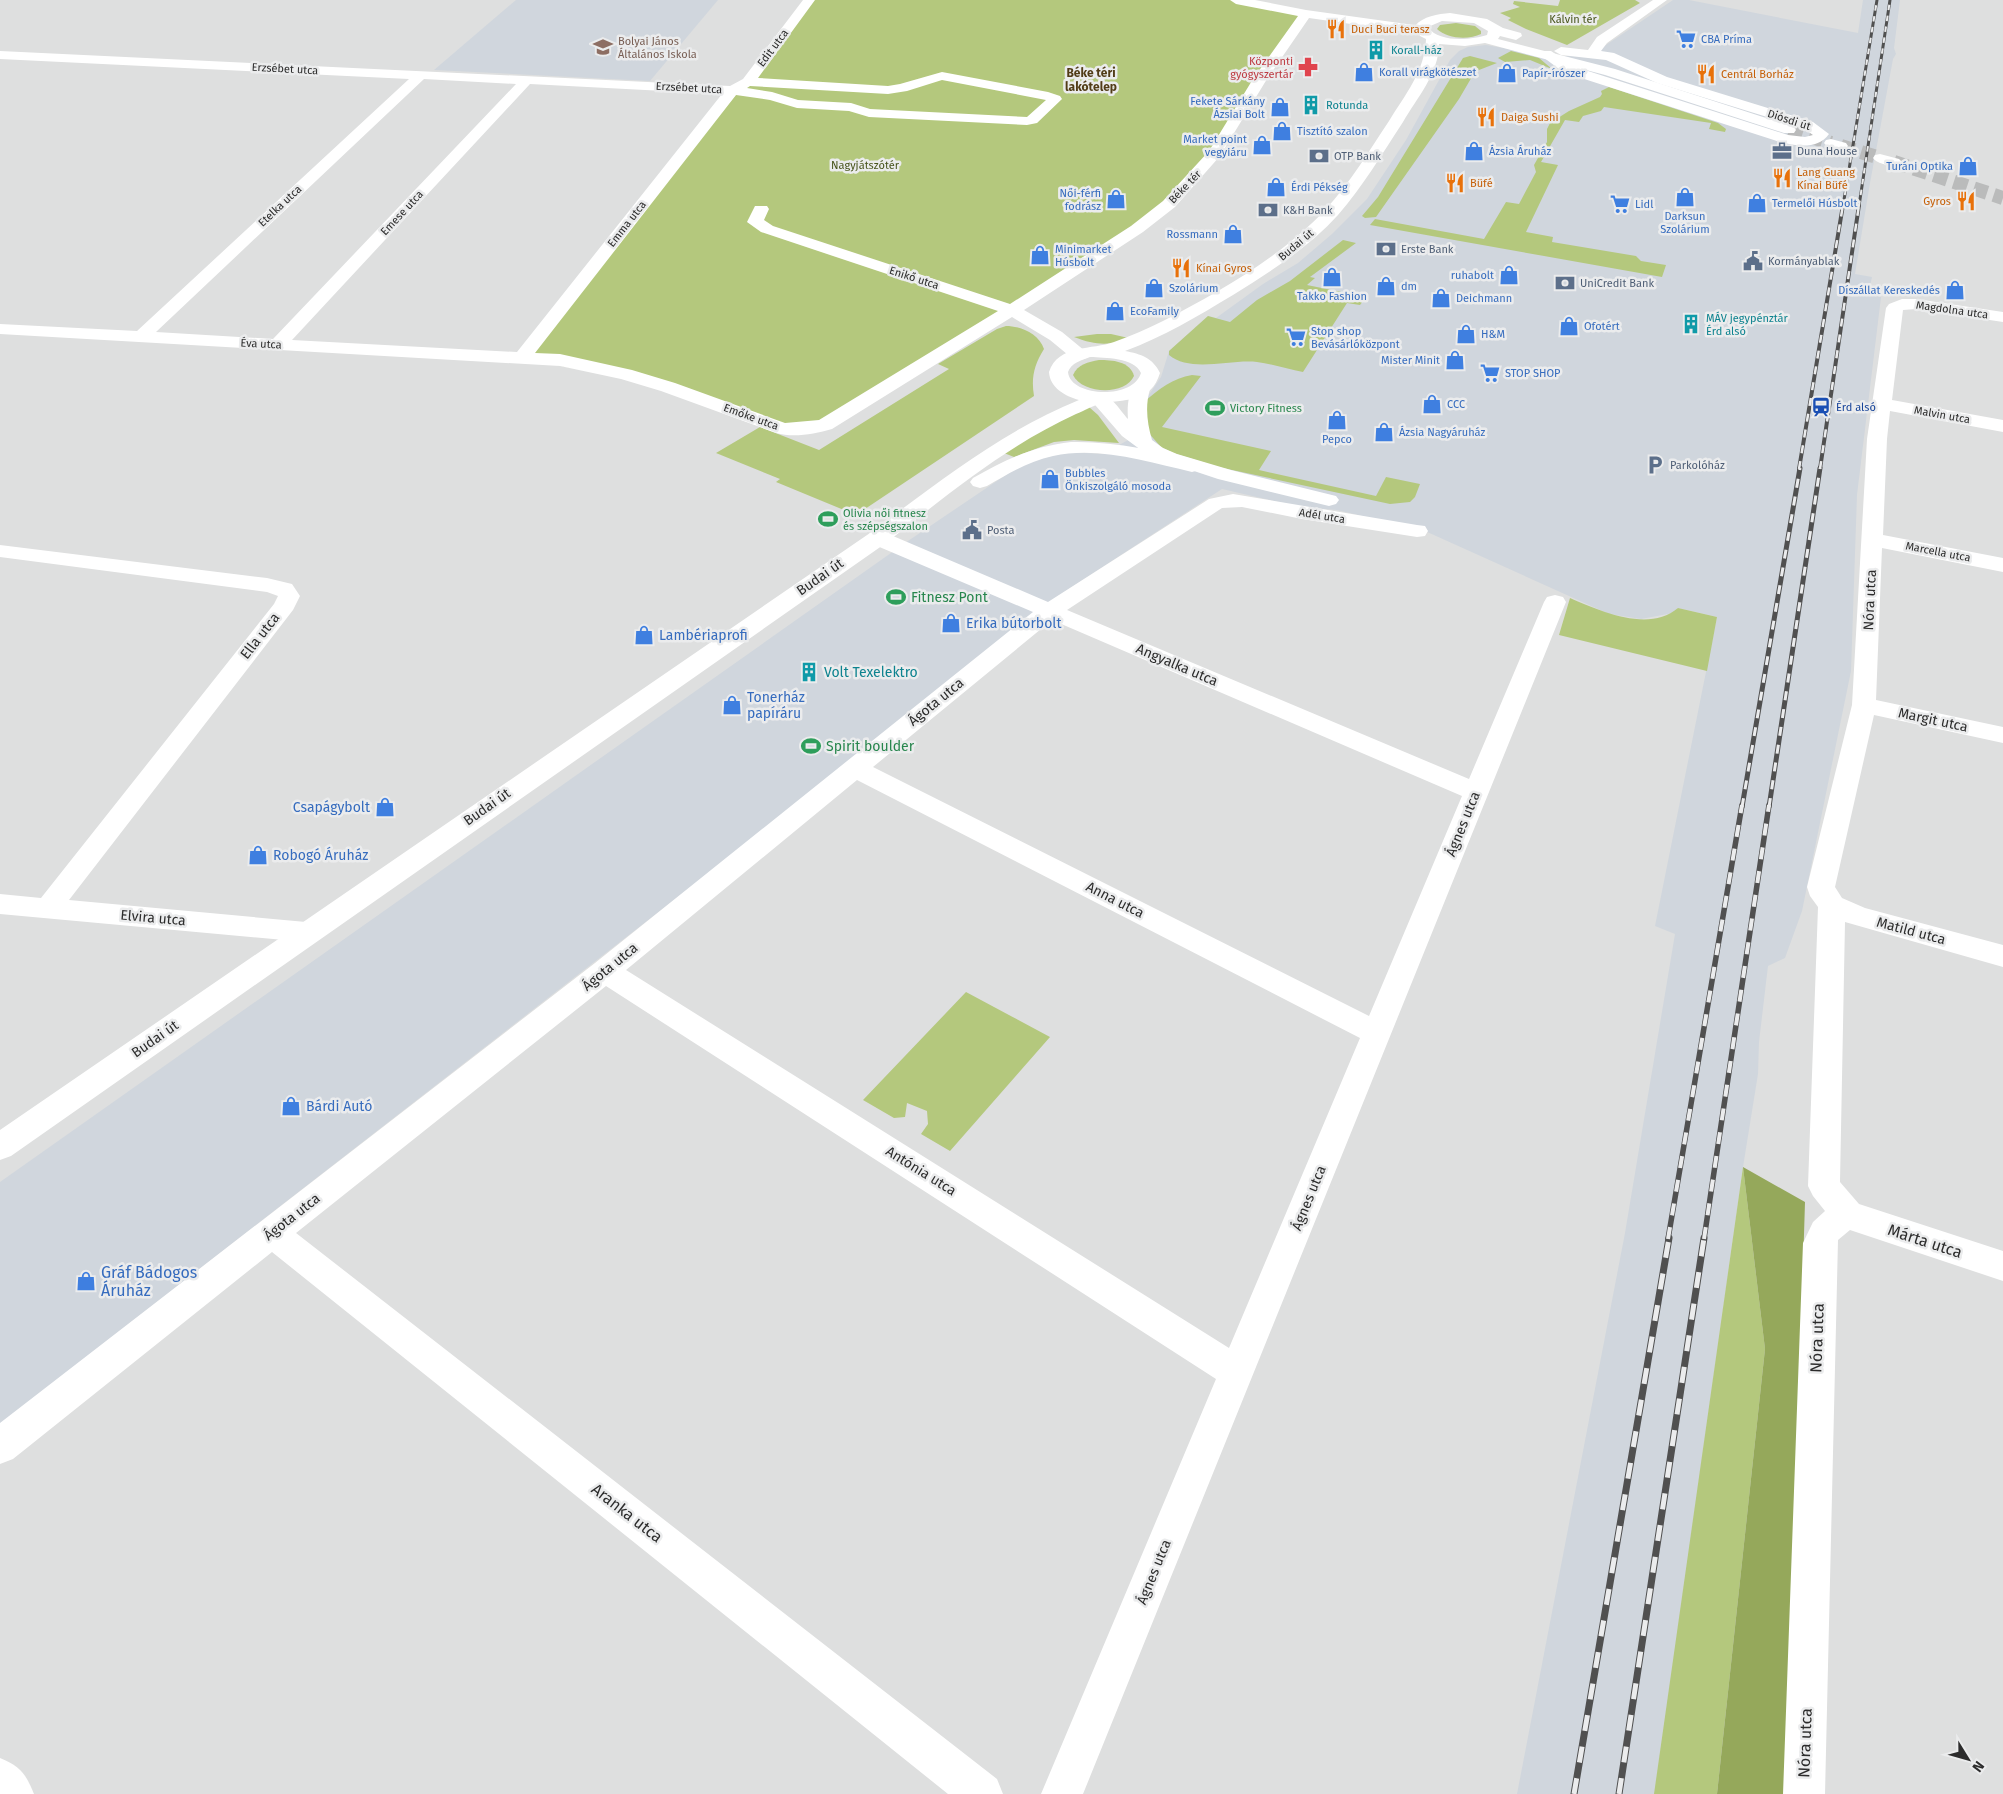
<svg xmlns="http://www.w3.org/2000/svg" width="2003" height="1794" font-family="'Fira Sans',sans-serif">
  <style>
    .built { fill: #d0d6dd }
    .green { fill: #b4c87d }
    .forest { fill: #95a85b }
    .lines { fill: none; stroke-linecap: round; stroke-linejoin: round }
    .major-tunnel { stroke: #babbbb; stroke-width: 14; stroke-dasharray: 14 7; stroke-linecap: butt }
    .minor { fill: #fff; fill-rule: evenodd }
    .major { fill: #fff; fill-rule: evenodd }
    .rail-far4-casing { stroke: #505050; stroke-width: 3 }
    .rail-far3-casing { stroke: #505050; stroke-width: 4 }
    .rail-far2-casing { stroke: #505050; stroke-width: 5 }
    .rail-far1-casing { stroke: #505050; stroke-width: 5.5 }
    .rail-casing { stroke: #505050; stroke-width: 7 }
    .rail-far4 { stroke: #ebeced; stroke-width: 2; stroke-dasharray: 5.5; stroke-linecap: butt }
    .rail-far3 { stroke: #ebeced; stroke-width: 2.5; stroke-dasharray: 8; stroke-linecap: butt }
    .rail-far2 { stroke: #ebeced; stroke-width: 3; stroke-dasharray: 9; stroke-linecap: butt }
    .rail-far1 { stroke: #ebeced; stroke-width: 4; stroke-dasharray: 12; stroke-linecap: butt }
    .rail { stroke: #ebeced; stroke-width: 5; stroke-dasharray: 16; stroke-linecap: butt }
    .labels { text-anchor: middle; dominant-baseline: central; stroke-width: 5; stroke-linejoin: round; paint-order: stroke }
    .far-park-label { font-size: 11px; fill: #48551c; stroke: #ebeced }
    .far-food-label { font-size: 11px; fill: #c56008; stroke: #ebeced; text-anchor: start }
    .far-shop-label { font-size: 11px; fill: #366cbe; stroke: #ebeced; text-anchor: start }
    .far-education-label { font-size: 11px; fill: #785e54; stroke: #ebeced; text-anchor: start }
    .far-street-label { font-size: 11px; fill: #2c2c2c; stroke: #ebeced }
    .far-culture-label { font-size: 11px; fill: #0d838f; stroke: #ebeced; text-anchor: start }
    .far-health-label { font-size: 11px; fill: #be3a42; stroke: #ebeced; text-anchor: end }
    .far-service-label { font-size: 11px; fill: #4e5e75; stroke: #ebeced; text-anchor: start }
    .far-transit-label { font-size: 11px; fill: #164399; stroke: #ebeced; text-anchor: start }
    .far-leisure-label { font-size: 11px; fill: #27864d; stroke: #ebeced; text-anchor: start }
    .far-neighbourhood-label { font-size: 12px; font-weight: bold; fill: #513c17; stroke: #ebeced }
    .street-label { font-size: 14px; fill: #2c2c2c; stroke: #ebeced }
    .leisure-label { font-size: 14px; fill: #27864d; stroke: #ebeced; text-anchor: start }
    .shop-label { font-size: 14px; fill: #366cbe; stroke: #ebeced; text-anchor: start }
    .culture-label { font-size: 14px; fill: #0d838f; stroke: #ebeced; text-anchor: start }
    .near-street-label { font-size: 16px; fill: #2c2c2c; stroke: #ebeced }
    .near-shop-label { font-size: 16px; fill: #366cbe; stroke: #ebeced; text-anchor: start }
  </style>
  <rect width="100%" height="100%" fill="#dedfdf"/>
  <g class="built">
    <path d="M516 0H718L650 81 434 70Z"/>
    <path d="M1673 0H1689L1858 33 1863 0H1900L1894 48 1896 54 1893 59 1870 183 1855 274 1872 277 1868 295 1881 297 1857 495 1851 671 1802 911 1785 958 1768 966 1759 1042 1758 1074 1743 1167 1655 1794H1517L1625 1233 1675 934 1655 926 1717 617 1678 608 1673 613 1641 619 1609 614 1425 531 1337 510 1300 507 1222 489 1049 602 764 830 0 1424V1182L908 541 1019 466 1034 460 1069 452 1103 454 1146 430 1144 402 1161 377 1169 351 1208 316 1216 318 1263 284 1298 263 1332 234 1367 199 1406 140 1450 60 1459 51 1468 47 1486 45 1544 55 1565 56 1587 52 1603 47Z"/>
  </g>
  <g class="green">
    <path d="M809 0H1236L1306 14 1215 153 1169 204 839 418 797 430 668 387 522 358 743 86Z"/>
    <path d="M1560 0H1635L1640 3 1567 45 1526 29 1508 20 1511 18 1500 13 1520 7 1513 4 1514 1 1558 6Z"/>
    <path d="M1456 23 1475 26 1481 31V34C1469 40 1447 39 1437 29L1440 25Z"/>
    <path d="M1511 51 1539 58 1552 69 1530 60 1505 62 1498 58Z"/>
    <path d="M1470 56 1497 63 1479 70 1473 75 1459 99 1376 217 1365 218 1362 216 1378 197 1463 58Z"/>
    <path d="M1609 87 1718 123 1726 129 1725 132 1709 129 1711 123 1604 107 1601 111 1583 116 1579 122 1565 120 1541 162 1558 165 1526 232 1553 237 1552 242 1636 256 1641 261 1666 265 1662 277 1370 225 1375 219 1484 239 1506 202 1519 204 1536 172 1534 165 1547 142V129L1550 123 1569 111 1600 97 1602 94 1601 91Z"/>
    <path d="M1343 240 1356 243 1310 277 1315 278 1307 285 1366 297 1360 305 1347 303 1303 372C1288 369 1273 364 1257 362 1231 359 1190 373 1169 355V351L1208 316 1230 322 1257 300 1290 281Z"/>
    <path d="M1006 326C1021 326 1039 334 1044 349 1034 365 1031 378 1034 396L856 515 776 482 780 479 716 453 760 427 819 450 949 369 938 364 997 329Z"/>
    <path d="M1097 334H1111L1133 339C1109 345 1097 346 1074 337Z"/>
    <path d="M1099 360C1112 360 1130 361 1134 376 1125 396 1082 394 1073 375 1078 364 1088 362 1099 360Z"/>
    <path d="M1192 375 1201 376 1162 427 1271 451 1259 470 1376 496 1386 477 1420 484 1415 497 1410 502 1390 504 1218 467 1173 453 1161 447 1146 430 1144 402C1159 389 1173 378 1192 375Z"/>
    <path d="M1089 407 1098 415 1119 443 1074 440 1054 442 1014 457 1004 453 1045 427Z"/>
    <path d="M1570 598C1600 611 1649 633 1678 608L1717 617 1707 671 1559 635Z"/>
    <path d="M966 992 1050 1037 950 1151 921 1134 928 1124 927 1111 907 1103 905 1117 894 1118 863 1100Z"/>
    <path d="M1743 1167 1765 1349 1717 1794H1654Z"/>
  </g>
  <path class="forest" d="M1743 1167 1805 1202 1787 1794H1717L1765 1349Z"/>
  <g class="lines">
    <g class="major-tunnel">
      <path d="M1789 130 1831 143"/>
      <path d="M1841 146 1880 158"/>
      <path d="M1894 162 2003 198"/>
    </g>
    <g class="minor">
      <path d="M803 0H815L758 78 888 86 900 84 942 72 1048 92 1060 96 1062 99 1037 123 1027 125 869 117 849 111 797 108 770 100 736 95 535 353 560 354 632 370 675 383 785 423 819 420 998 311 761 232 747 222 755 206H767L769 209 764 220 773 226 1010 304 1131 226 1163 201 1209 151 1253 79 1298 16 1236 4 1230 0H1255L1306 10 1421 26 1427 30 1421 34 1309 18 1267 79 1220 156 1175 207 1143 232 1024 310 1062 332 1085 351 1088 355 1085 359 1079 360 1073 359 1050 340 1012 317 832 429C814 434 794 438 776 433L661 391 621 379 560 366 0 334V324L137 331 409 79 0 59V51L730 86 743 79ZM424 79 516 84 273 339 156 332ZM942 80 1046 100 1027 117 870 109 851 103 798 100 772 92 747 88 750 86 888 94 907 91ZM530 84 722 94 517 352 292 340Z"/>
      <path d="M1653 0H1667L1607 43 1601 51 1614 53 1667 77 1813 122 1829 134C1818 150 1796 146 1780 142L1578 77 1559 69 1539 54 1541 51H1551L1569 63 1588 71 1788 135 1805 137 1813 135 1803 128 1657 83 1606 60 1561 55 1554 51 1561 47 1588 50 1597 37Z"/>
      <path d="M1902 299H1916L2003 312V322L1916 309 1903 310 1892 400 2003 420V432L1890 411 1887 439 1883 535 2003 558V572L1882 548 1876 700 2003 727V743L1874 715 1835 887 1842 898 1865 908 2003 945V967L1845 922 1840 1182 1859 1204 2003 1251V1281L1850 1230 1838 1240 1825 1794H1783L1803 1243 1813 1222 1825 1211 1813 1196 1808 1186 1818 907 1810 896 1807 887 1852 705 1867 439 1886 308 1889 304Z"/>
      <path d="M1141 383 1148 385 1150 389C1145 406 1147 423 1152 440L1163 448 1177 454 1231 470 1336 496 1339 500 1336 504 1329 506 1218 479 1149 456 1122 436 1089 398 1092 394C1109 390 1118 408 1128 419 1127 407 1128 395 1134 385Z"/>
      <path d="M1233 494 1417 525 1425 526 1428 531 1425 536 1417 537 1302 519 1242 507 1222 508 1067 610 1469 779 1544 602 1547 597 1555 595 1563 597 1566 602 1083 1794H1041L1216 1379 606 986 296 1233 997 1779 1003 1794H948L272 1252 13 1459 0 1464V1423L595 963 1033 612 870 543 867 538 870 533 878 532 886 533 1048 602 1209 499ZM1052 620 1462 796 1369 1016 873 767ZM857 780 1360 1038 1229 1348 626 970Z"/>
      <path d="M0 545 267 578 292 584 300 596 293 610 69 900 306 922 316 925 320 932 316 939 306 942 0 914V894L41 898 274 604 278 596 267 592 0 557Z"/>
      <path d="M0 1758C20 1766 26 1774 34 1794H0Z"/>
    </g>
    <g class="major">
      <path d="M1450 13 1487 19 1503 28 1521 33 1522 36 1516 40 1500 36 1498 39 1615 69 1794 127 1796 130 1794 133H1784L1605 75 1485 43 1465 46 1439 44C1439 73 1417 98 1403 122 1382 154 1363 186 1338 215 1308 248 1270 272 1233 295 1198 316 1163 337 1125 351 1141 354 1153 358 1160 373 1151 402 1129 399 1104 403 1095 404 1084 411 1076 414 1006 446 946 496 886 543L11 1156 0 1160V1130L870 533C936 484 1002 431 1079 400 1065 396 1050 388 1049 372 1058 344 1093 350 1114 342 1131 336 1147 329 1163 321 1219 292 1282 256 1325 210 1350 183 1369 151 1389 121 1405 95 1425 71 1426 39L1420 36 1415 26C1423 16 1438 14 1450 13ZM1442 21 1474 23 1488 31 1487 35C1472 40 1438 43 1428 27ZM1090 357C1105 358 1134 357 1141 373 1133 400 1070 397 1068 372 1071 363 1082 360 1090 357Z"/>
      <path d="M1831 139 1846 143 1848 146 1846 149C1839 151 1828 149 1824 143L1826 140Z"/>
      <path d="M1880 154 1899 159 1902 162 1899 165C1892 167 1877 164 1873 158L1875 155Z"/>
      <path d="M1071 442C1115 441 1157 451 1199 462L1202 466 1199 470 1192 472C1148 462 1099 446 1053 456 1029 461 1008 474 987 486L980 488 973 486 970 482 973 478C1005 460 1034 446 1071 442Z"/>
    </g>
    <defs>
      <g id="rail-far4">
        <path d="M1843 206 1877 0"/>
        <path d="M1859 206 1890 0"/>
      </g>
      <g id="rail-far3">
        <path d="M1799 469 1843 205"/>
        <path d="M1820 469 1859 205"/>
      </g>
      <g id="rail-far2">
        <path d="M1742 807 1800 468"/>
        <path d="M1769 807 1820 468"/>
      </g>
      <g id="rail-far1">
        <path d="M1668 1239 1742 805"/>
        <path d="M1704 1239 1769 805"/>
      </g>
      <g id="rail">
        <path d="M1574 1794 1669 1238"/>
        <path d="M1619 1794 1704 1238"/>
      </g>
    </defs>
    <use href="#rail-far4" class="rail-far4-casing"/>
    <use href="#rail-far3" class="rail-far3-casing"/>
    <use href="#rail-far2" class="rail-far2-casing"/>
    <use href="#rail-far1" class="rail-far1-casing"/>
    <use href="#rail" class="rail-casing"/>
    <use href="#rail-far4" class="rail-far4"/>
    <use href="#rail-far3" class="rail-far3"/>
    <use href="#rail-far2" class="rail-far2"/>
    <use href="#rail-far1" class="rail-far1"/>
    <use href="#rail" class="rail"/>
  </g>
  <defs>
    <symbol id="restaurant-bare" viewBox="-9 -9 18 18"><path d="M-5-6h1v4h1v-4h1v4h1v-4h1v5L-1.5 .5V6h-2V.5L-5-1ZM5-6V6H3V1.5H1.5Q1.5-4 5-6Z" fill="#e8710a" stroke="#ebeced" stroke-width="2.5" paint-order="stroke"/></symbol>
    <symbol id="supermarket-bare" viewBox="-9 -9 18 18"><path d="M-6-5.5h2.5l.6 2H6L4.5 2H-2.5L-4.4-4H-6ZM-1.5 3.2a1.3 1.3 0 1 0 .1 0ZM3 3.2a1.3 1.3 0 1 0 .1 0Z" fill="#3f7fe0" stroke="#ebeced" stroke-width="2.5" paint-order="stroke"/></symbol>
    <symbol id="school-bare" viewBox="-9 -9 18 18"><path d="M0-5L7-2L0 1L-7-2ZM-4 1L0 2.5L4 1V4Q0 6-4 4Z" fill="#8d6e63" stroke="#ebeced" stroke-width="2.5" paint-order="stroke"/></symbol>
    <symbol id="building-bare" viewBox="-9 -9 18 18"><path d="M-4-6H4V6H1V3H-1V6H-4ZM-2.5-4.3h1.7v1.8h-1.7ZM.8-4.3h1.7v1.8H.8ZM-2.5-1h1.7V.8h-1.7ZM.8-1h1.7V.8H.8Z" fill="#0f9aa8" stroke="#ebeced" stroke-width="2.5" paint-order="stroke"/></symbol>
    <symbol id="pharmacy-bare" viewBox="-9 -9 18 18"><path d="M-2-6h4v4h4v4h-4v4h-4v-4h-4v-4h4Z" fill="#e0444e" stroke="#ebeced" stroke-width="2.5" paint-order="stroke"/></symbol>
    <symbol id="shop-bare" viewBox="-9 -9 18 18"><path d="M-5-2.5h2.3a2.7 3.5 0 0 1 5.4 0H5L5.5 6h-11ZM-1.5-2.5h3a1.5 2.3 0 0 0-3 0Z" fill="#3f7fe0" stroke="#ebeced" stroke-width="2.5" paint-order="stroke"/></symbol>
    <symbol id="office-bare" viewBox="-9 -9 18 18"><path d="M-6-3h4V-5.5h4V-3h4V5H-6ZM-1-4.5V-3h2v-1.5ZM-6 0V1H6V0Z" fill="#5c6f8a" stroke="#ebeced" stroke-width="2.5" paint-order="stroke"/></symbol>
    <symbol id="bank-bare" viewBox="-9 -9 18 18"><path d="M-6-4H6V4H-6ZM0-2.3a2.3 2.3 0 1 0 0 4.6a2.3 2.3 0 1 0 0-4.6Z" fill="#5c6f8a" stroke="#ebeced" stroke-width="2.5" paint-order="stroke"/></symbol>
    <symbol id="civic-bare" viewBox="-9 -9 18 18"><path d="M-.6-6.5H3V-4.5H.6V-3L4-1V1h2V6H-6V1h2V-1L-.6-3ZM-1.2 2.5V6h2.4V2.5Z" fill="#5c6f8a" stroke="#ebeced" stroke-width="2.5" paint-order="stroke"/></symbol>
    <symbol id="station-bare" viewBox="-9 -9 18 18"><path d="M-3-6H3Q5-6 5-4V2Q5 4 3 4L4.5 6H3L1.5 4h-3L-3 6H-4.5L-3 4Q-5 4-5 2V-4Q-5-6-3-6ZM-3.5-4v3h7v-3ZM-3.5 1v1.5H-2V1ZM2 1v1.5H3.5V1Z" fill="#1a4fb4" stroke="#ebeced" stroke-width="2.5" paint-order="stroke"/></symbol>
    <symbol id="stadium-bare" viewBox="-9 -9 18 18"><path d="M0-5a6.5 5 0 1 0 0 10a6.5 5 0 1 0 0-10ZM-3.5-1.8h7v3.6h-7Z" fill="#2e9e5b" stroke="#ebeced" stroke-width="2.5" paint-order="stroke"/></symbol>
    <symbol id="parking-bare" viewBox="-9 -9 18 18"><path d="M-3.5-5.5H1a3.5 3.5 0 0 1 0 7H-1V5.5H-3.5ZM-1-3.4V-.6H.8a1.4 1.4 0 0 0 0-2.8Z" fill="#5c6f8a" stroke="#ebeced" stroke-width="2.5" paint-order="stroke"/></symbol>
  </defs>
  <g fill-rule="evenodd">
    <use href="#restaurant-bare" x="1322" y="15" width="28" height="28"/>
    <use href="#supermarket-bare" x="1672" y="25" width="28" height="28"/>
    <use href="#school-bare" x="589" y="33" width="28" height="28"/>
    <use href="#building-bare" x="1362" y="36" width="28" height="28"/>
    <use href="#pharmacy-bare" x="1294" y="53" width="28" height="28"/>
    <use href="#shop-bare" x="1350" y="58" width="28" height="28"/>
    <use href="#shop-bare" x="1493" y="59" width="28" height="28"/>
    <use href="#restaurant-bare" x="1692" y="60" width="28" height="28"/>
    <use href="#building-bare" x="1297" y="91" width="28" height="28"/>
    <use href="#shop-bare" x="1266" y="93" width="28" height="28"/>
    <use href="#restaurant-bare" x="1472" y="103" width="28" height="28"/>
    <use href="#shop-bare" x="1268" y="117" width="28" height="28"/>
    <use href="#shop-bare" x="1248" y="131" width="28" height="28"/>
    <use href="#shop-bare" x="1460" y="137" width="28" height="28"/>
    <use href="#office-bare" x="1768" y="137" width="28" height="28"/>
    <use href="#bank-bare" x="1305" y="142" width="28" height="28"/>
    <use href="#shop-bare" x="1954" y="152" width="28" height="28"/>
    <use href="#restaurant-bare" x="1768" y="164" width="28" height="28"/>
    <use href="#restaurant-bare" x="1441" y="169" width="28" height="28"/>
    <use href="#shop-bare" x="1262" y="173" width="28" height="28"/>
    <use href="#shop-bare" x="1671" y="183" width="28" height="28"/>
    <use href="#shop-bare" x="1102" y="185" width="28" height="28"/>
    <use href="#restaurant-bare" x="1952" y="187" width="28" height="28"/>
    <use href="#shop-bare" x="1743" y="189" width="28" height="28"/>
    <use href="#supermarket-bare" x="1606" y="190" width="28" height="28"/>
    <use href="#bank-bare" x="1254" y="196" width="28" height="28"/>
    <use href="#shop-bare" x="1219" y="220" width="28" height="28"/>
    <use href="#bank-bare" x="1372" y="235" width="28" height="28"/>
    <use href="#shop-bare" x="1026" y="241" width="28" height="28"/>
    <use href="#civic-bare" x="1739" y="247" width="28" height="28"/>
    <use href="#restaurant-bare" x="1167" y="254" width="28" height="28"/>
    <use href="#shop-bare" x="1495" y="261" width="28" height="28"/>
    <use href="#shop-bare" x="1318" y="263" width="28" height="28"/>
    <use href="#bank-bare" x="1551" y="269" width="28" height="28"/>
    <use href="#shop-bare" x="1372" y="272" width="28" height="28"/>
    <use href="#shop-bare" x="1140" y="274" width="28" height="28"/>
    <use href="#shop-bare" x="1941" y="276" width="28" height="28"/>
    <use href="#shop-bare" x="1427" y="284" width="28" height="28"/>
    <use href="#shop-bare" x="1101" y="297" width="28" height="28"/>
    <use href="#building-bare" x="1677" y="310" width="28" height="28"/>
    <use href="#shop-bare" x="1555" y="312" width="28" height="28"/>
    <use href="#shop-bare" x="1452" y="320" width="28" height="28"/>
    <use href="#supermarket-bare" x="1282" y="323" width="28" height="28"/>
    <use href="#shop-bare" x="1441" y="346" width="28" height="28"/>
    <use href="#supermarket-bare" x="1476" y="359" width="28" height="28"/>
    <use href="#shop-bare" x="1418" y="390" width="28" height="28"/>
    <use href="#station-bare" x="1807" y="393" width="28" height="28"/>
    <use href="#stadium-bare" x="1201" y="394" width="28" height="28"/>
    <use href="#shop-bare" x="1323" y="406" width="28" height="28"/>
    <use href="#shop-bare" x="1370" y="418" width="28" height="28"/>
    <use href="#parking-bare" x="1641" y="451" width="28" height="28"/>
    <use href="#shop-bare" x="1036" y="465" width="28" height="28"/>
    <use href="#stadium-bare" x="814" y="505" width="28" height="28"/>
    <use href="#civic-bare" x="958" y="516" width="28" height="28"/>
    <use href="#stadium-bare" x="882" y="583" width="28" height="28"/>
    <use href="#shop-bare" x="937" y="609" width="28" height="28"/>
    <use href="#shop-bare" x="630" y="621" width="28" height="28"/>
    <use href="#building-bare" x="795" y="658" width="28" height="28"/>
    <use href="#shop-bare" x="718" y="691" width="28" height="28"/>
    <use href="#stadium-bare" x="797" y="732" width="28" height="28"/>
    <use href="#shop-bare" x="371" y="793" width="28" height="28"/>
    <use href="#shop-bare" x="244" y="841" width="28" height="28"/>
    <use href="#shop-bare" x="277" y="1092" width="28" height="28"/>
    <use href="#shop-bare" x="72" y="1267" width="28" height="28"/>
  </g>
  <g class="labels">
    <g class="far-park-label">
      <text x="1573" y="19">Kálvin tér</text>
      <text x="865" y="165">Nagyjátszótér</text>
    </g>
    <g class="far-food-label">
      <text x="1351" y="29">Duci Buci terasz</text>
      <text x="1721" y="74">Centrál Borház</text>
      <text x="1501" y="117">Daiga Sushi</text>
      <text x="1797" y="172">Lang Guang<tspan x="1797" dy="13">Kínai Büfé</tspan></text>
      <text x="1470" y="183">Büfé</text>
      <text x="1951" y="201" text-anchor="end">Gyros</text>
      <text x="1196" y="268">Kínai Gyros</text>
    </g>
    <g class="far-shop-label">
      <text x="1701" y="39">CBA Príma</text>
      <text x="1379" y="72">Korall virágkötészet</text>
      <text x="1522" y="73">Papír-írószer</text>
      <text x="1265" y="101" text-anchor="end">Fekete Sárkány<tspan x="1265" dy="13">Ázsiai Bolt</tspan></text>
      <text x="1297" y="131">Tisztító szalon</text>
      <text x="1247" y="139" text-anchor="end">Market point<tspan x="1247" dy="13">vegyiáru</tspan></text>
      <text x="1489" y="151">Ázsia Áruház</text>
      <text x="1953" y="166" text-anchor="end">Turáni Optika</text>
      <text x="1291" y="187">Érdi Pékség</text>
      <text x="1101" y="193" text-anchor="end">Női-férfi<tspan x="1101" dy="13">fodrász</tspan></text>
      <text x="1772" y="203">Termelői Húsbolt</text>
      <text x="1635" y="204">Lidl</text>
      <text x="1685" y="216" text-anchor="middle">Darksun<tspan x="1685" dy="13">Szolárium</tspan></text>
      <text x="1218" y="234" text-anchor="end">Rossmann</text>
      <text x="1055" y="249">Minimarket<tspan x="1055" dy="13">Húsbolt</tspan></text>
      <text x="1494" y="275" text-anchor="end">ruhabolt</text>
      <text x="1401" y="286">dm</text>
      <text x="1169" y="288">Szolárium</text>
      <text x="1940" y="290" text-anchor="end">Díszállat Kereskedés</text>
      <text x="1332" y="296" text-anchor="middle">Takko Fashion</text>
      <text x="1456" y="298">Deichmann</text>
      <text x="1130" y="311">EcoFamily</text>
      <text x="1584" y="326">Ofotért</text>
      <text x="1311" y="331">Stop shop<tspan x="1311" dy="13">Bevásárlóközpont</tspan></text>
      <text x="1481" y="334">H&amp;M</text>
      <text x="1440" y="360" text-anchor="end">Mister Minit</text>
      <text x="1505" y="373">STOP SHOP</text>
      <text x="1447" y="404">CCC</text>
      <text x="1399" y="432">Ázsia Nagyáruház</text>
      <text x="1337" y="439" text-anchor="middle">Pepco</text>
      <text x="1065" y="473">Bubbles<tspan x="1065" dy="13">Önkiszolgáló mosoda</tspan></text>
    </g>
    <g class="far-education-label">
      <text x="618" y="41">Bolyai János<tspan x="618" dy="13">Általános Iskola</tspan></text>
    </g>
    <g class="far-street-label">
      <text transform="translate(773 48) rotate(-53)">Edit utca</text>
      <text transform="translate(285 69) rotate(3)">Erzsébet utca</text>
      <text transform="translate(689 88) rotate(3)">Erzsébet utca</text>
      <text transform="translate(1789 120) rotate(18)">Diósdi út</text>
      <text transform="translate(1185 187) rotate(-46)">Béke tér</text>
      <text transform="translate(280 206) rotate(-43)">Etelka utca</text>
      <text transform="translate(402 213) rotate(-47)">Emese utca</text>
      <text transform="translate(627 224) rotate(-52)">Emma utca</text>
      <text transform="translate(1296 245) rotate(-40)">Budai út</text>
      <text transform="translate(914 278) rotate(18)">Enikő utca</text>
      <text transform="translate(1952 310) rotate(8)">Magdolna utca</text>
      <text transform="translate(261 344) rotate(3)">Éva utca</text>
      <text transform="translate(1942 415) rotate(10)">Malvin utca</text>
      <text transform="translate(751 417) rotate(20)">Emőke utca</text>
      <text transform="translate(1322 516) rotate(9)">Adél utca</text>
      <text transform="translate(1938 552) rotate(11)">Marcella utca</text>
    </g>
    <g class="far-culture-label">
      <text x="1391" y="50">Korall-ház</text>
      <text x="1326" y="105">Rotunda</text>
      <text x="1706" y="318">MÁV jegypénztár<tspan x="1706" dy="13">Érd alsó</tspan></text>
    </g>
    <g class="far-health-label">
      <text x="1293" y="61">Központi<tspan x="1293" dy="13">gyógyszertár</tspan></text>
    </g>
    <g class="far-service-label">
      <text x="1797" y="151">Duna House</text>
      <text x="1334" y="156">OTP Bank</text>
      <text x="1283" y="210">K&amp;H Bank</text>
      <text x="1401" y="249">Erste Bank</text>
      <text x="1768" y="261">Kormányablak</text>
      <text x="1580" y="283">UniCredit Bank</text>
      <text x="1670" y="465">Parkolóház</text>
      <text x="987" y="530">Posta</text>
    </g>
    <g class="far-transit-label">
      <text x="1836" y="407">Érd alsó</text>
    </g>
    <g class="far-leisure-label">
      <text x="1230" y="408">Victory Fitness</text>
      <text x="843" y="513">Olivia női fitnesz<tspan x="843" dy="13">és szépségszalon</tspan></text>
    </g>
    <g class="far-neighbourhood-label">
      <text x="1091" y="73">Béke téri<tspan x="1091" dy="14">lakótelep</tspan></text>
    </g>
    <g class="street-label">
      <text transform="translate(820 577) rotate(-35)">Budai út</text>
      <text transform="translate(1870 600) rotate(-87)">Nóra utca</text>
      <text transform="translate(260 636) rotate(-52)">Ella utca</text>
      <text transform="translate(1177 665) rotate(23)">Angyalka utca</text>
      <text transform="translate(936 702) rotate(-39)">Ágota utca</text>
      <text transform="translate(1933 720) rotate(12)">Margit utca</text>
      <text transform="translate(487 807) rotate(-35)">Budai út</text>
      <text transform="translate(1463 824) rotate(-68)">Ágnes utca</text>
      <text transform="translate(1115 900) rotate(27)">Anna utca</text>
      <text transform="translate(153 918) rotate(5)">Elvira utca</text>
      <text transform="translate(1911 931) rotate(15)">Matild utca</text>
      <text transform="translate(610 967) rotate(-39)">Ágota utca</text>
      <text transform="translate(155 1039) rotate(-35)">Budai út</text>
      <text transform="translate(921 1171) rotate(32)">Antónia utca</text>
      <text transform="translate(1309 1198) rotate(-68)">Ágnes utca</text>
      <text transform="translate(292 1217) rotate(-38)">Ágota utca</text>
      <text transform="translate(1154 1572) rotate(-68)">Ágnes utca</text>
    </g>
    <g class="leisure-label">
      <text x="911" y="597">Fitnesz Pont</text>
      <text x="826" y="746">Spirit boulder</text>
    </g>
    <g class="shop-label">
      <text x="966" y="623">Erika bútorbolt</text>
      <text x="659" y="635">Lambériaprofi</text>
      <text x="747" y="697">Tonerház<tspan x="747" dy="16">papíráru</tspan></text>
      <text x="370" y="807" text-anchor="end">Csapágybolt</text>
      <text x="273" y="855">Robogó Áruház</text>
      <text x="306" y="1106">Bárdi Autó</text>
    </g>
    <g class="culture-label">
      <text x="824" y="672">Volt Texelektro</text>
    </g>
    <g class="near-street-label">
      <text transform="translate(1925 1241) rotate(18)">Márta utca</text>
      <text transform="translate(1817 1338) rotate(-88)">Nóra utca</text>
      <text transform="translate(627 1513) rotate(38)">Aranka utca</text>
      <text transform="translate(1805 1743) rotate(-88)">Nóra utca</text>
    </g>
    <g class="near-shop-label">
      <text x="101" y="1272">Gráf Bádogos<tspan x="101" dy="18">Áruház</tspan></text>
    </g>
  </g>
  <g transform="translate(1968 1759) rotate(127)" stroke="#ebeced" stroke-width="4" paint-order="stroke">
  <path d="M0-4L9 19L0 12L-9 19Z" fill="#2c2c2c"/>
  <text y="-8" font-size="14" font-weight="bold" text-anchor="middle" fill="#2c2c2c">N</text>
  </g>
</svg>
